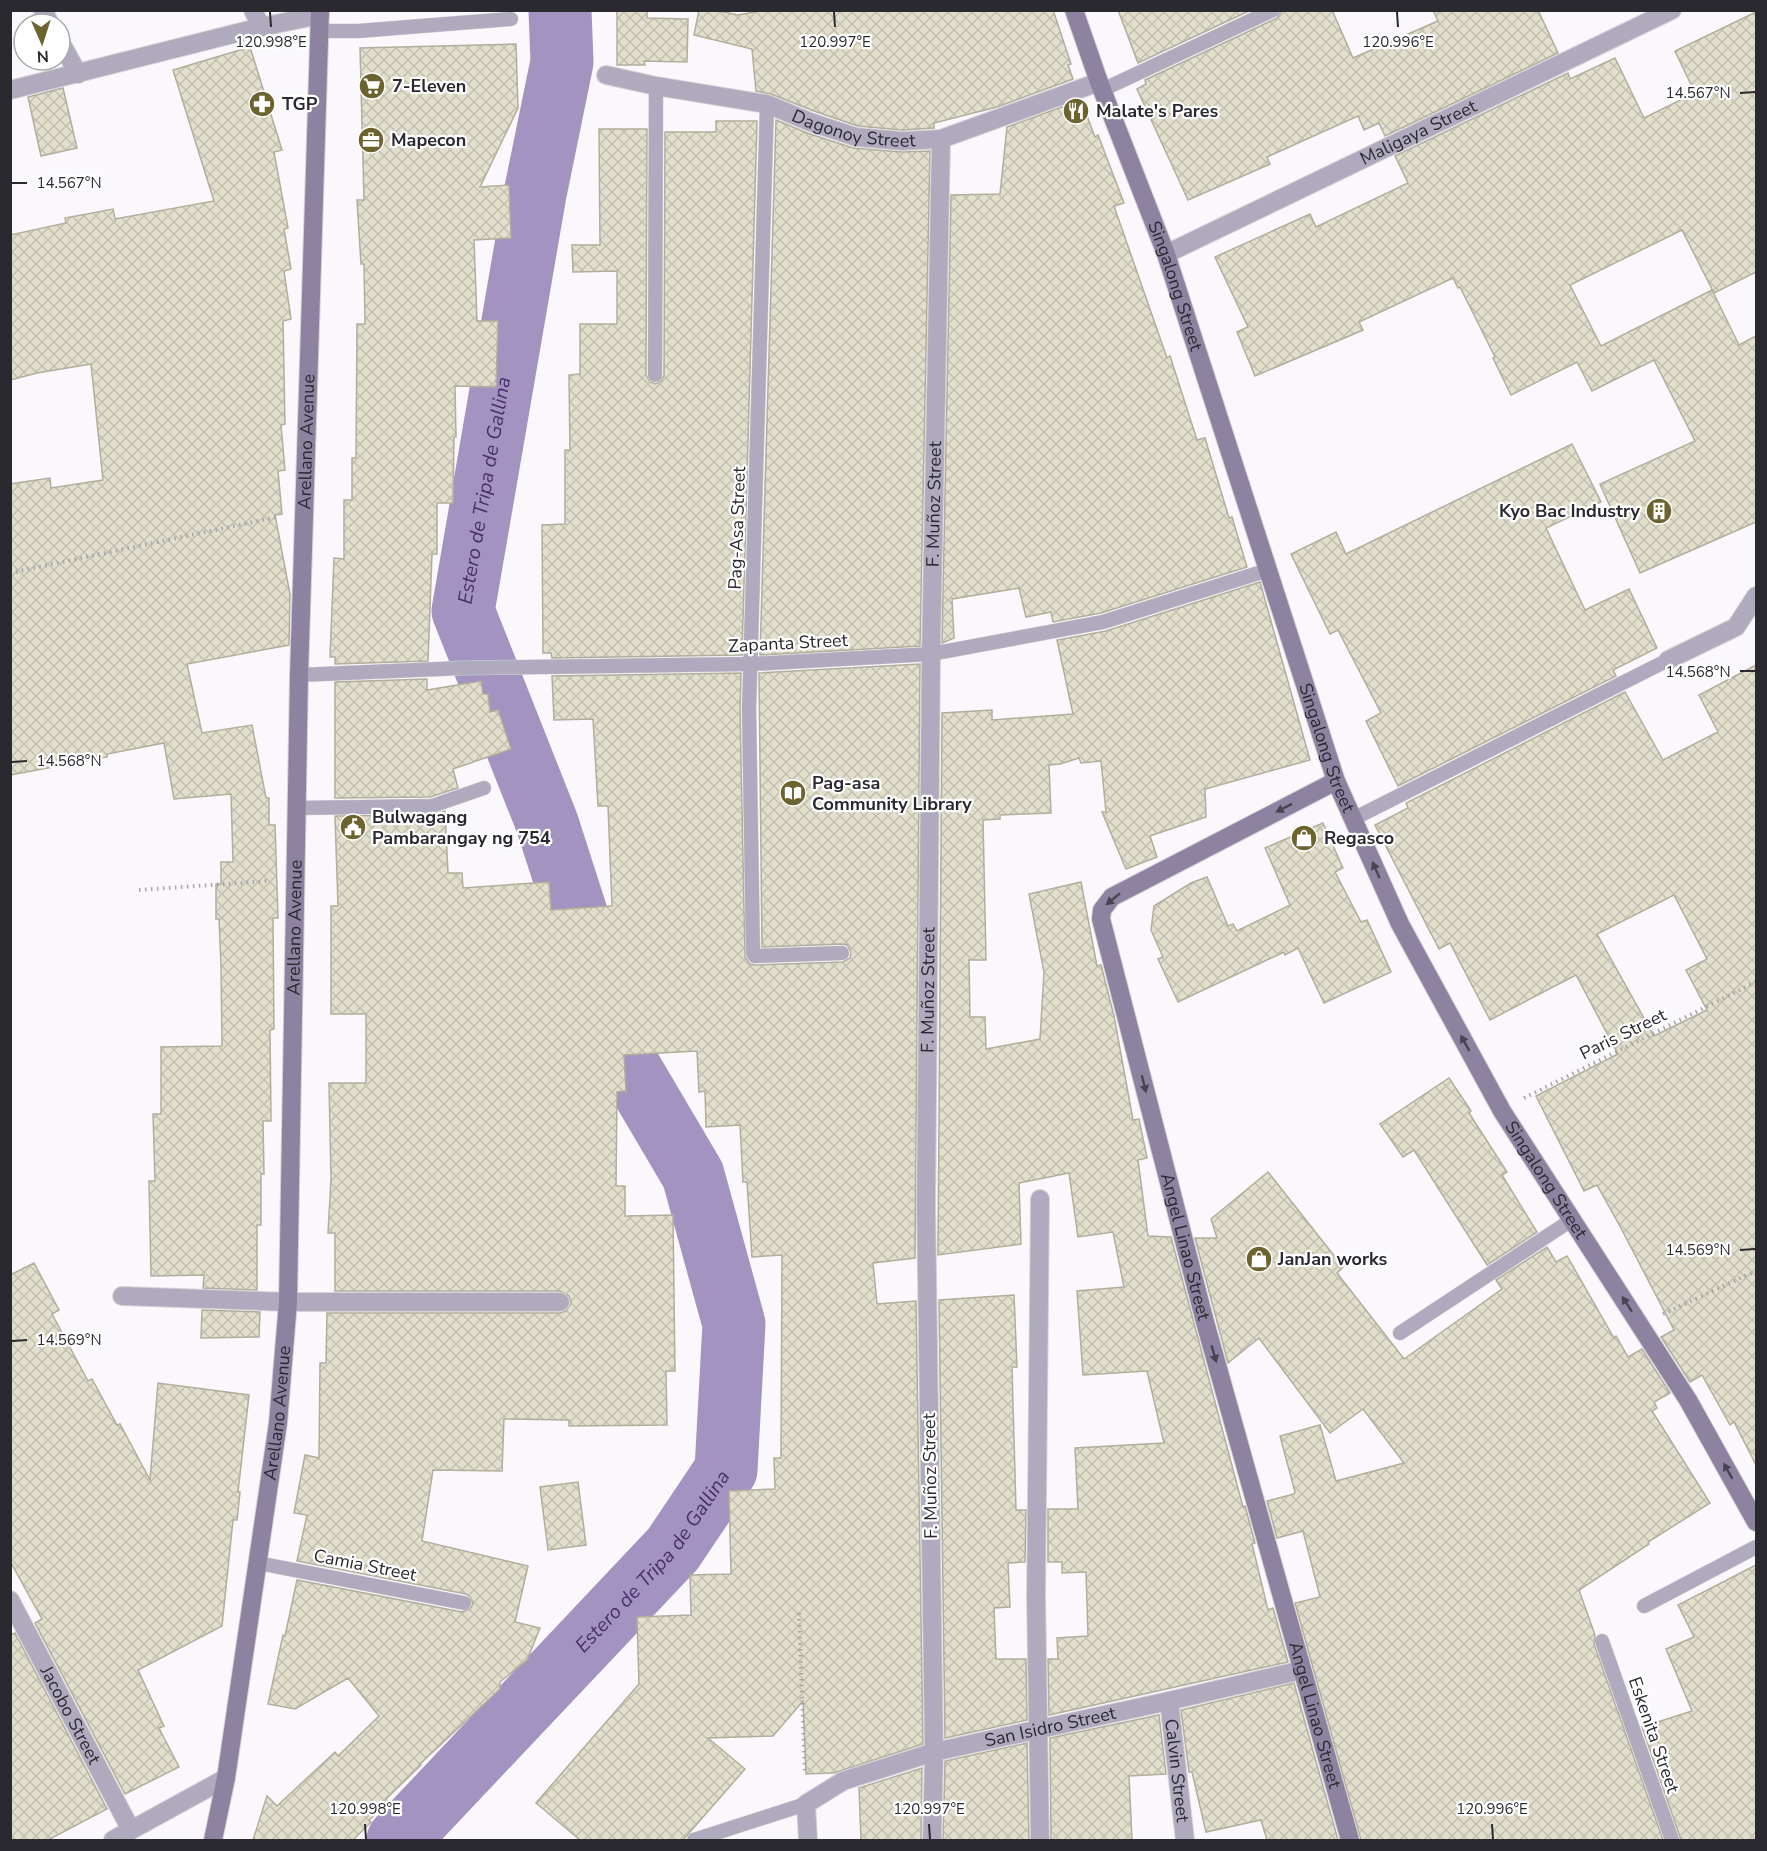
<svg xmlns="http://www.w3.org/2000/svg" width="1767" height="1851" font-family="'Nunito Sans',sans-serif">
  <style>
    .lines { fill: none; stroke-linecap: round; stroke-linejoin: round }
    .river { stroke: #a393c0; stroke-width: 63 }
    .building { fill: url(#building-cross-hatch); stroke: #b1ae9c; stroke-width: 1.5; fill-rule: evenodd }
    .lane-casing { stroke: #d5d3d7; stroke-width: 15 }
    .street-casing { stroke: #d5d3d7; stroke-width: 20 }
    .secondary-casing { stroke: #d5d3d7; stroke-width: 20 }
    .path { stroke: #a6a4a9; stroke-width: 4; stroke-dasharray: 1.5 4.5; stroke-linecap: butt }
    .lane { stroke: #b0aabe; stroke-width: 14 }
    .street { stroke: #b0aabe; stroke-width: 18 }
    .secondary { stroke: #8d83a1; stroke-width: 18 }
    .oneway { fill: #484452 }
    .ticks { fill: none; stroke: #2b2930; stroke-width: 2 }
    .labels { text-anchor: middle; dominant-baseline: central; stroke-width: 4.5; stroke-linejoin: round; paint-order: stroke }
    .poi-label { font-size: 18px; font-weight: bold; fill: #2b2930; stroke: #fff; text-anchor: start }
    .street-label { font-size: 18px; fill: #2b2930; stroke: #fff }
    .water-label { font-size: 20px; font-style: italic; fill: #48316a; stroke: #fff }
    .ticks-label { font-size: 15px; text-anchor: middle; fill: #2b2930; stroke: #fff; stroke-width: 4.5; stroke-linejoin: round; paint-order: stroke }
  </style>
  <defs>
    <pattern id="building-cross-hatch" width="8" height="8" patternUnits="userSpaceOnUse" patternTransform="scale(1.5)"><rect width="8" height="8" fill="#e3dfcd"/><path d="M0 0l8 8M0 8l8-8" fill="none" stroke="#c3bfb0"/></pattern>
  </defs>
  <rect width="100%" height="100%" fill="#faf8fc"/>
  <g class="lines">
    <path class="river" id="s1" d="M398 1840 673 1549 726 1470 734 1324 693 1175 621 1053 547 823 463 611 535 194 562 62 560 10"/>
  </g>
  <g class="building">
    <path d="M617 10H647V18L688 19 687 62 644 61 645 65H617Z"/>
    <path d="M699 10H715L738 15 766 10H1053L1071 64 1068 65 1073 79 997 107 934 123V128L902 130 858 126 814 111 771 94 756 91 752 49 694 35Z"/>
    <path d="M1118 10H1251L1138 63Z"/>
    <path d="M1282 10H1332L1353 58 1438 21 1433 10H1538L1558 53 1385 136 1379 123 1364 130 1358 116 1267 157 1270 164 1188 200 1137 89 1146 84 1145 80 1277 18Z"/>
    <path d="M1756 12V272L1714 293 1682 230 1570 285 1601 346 1712 290 1739 345 1756 336V522L1640 573 1600 484 1695 441 1654 360 1592 391 1577 362 1511 395 1493 358 1495 357 1460 287 1458 288 1453 278 1359 322 1363 330 1255 376 1237 332 1248 327 1215 257 1310 214 1316 227 1408 183 1395 156 1568 73 1570 79 1615 58 1644 118 1695 93 1675 51Z"/>
    <path d="M516 44 518 108 480 187 509 185 511 238 474 240 477 321H498L496 387 455 386 456 437H454L453 503H437V554H432L428 661 335 664V657H330L334 558 344 559V500H352V458H356L357 324H365L364 264H361L357 200H364L360 48Z"/>
    <path d="M250 47 282 150 274 152 288 228 284 229 291 269 284 271 291 319 283 321 285 424 281 425 285 470 278 471 282 514 275 515 290 594 289 645 187 664 202 733 252 725 266 798H269V825H275L278 918H273L274 1029 270 1030 271 1121H263L264 1174H261V1225H257V1290L203 1288 204 1275 151 1276 149 1181H155L153 1114H161V1047L222 1046 221 965 219 919H216V884H221V862H233L231 794 174 799 164 743 107 754V757L10 775V484L50 478 51 488 103 480 91 364 37 373 10 380V235L66 223 65 218 113 209 115 219 214 201 173 70Z"/>
    <path d="M63 88 77 148 41 156 28 97Z"/>
    <path d="M1081 100 1095 137 1098 135 1124 203 1114 206 1167 358 1170 356 1197 440 1205 438 1229 518 1232 517 1247 567 1101 613 1053 622 1051 612 1026 617 1019 588 952 599 954 638 942 643 951 195 1000 194 1007 127Z"/>
    <path d="M776 120 807 133 853 148 901 152 930 151 920 646 760 655Z"/>
    <path d="M716 121H757L742 655 552 658 551 653H543L542 525 565 524V450H570L569 375 580 374V324H617V271L573 272 572 245H600L599 129H647L646 375 650 382 656 384 662 380 664 375 665 132H716Z"/>
    <path d="M1572 444 1601 502 1546 528 1585 610 1629 589 1657 648 1613 670 1616 676 1398 786 1366 721 1381 713 1338 630 1330 634 1291 554 1336 532 1346 554Z"/>
    <path d="M1260 582 1310 760 1205 789 1206 817 1150 836 1157 857 1126 869 1102 812H1106L1101 761 1081 763 1079 758 1060 764 1049 765 1051 813 1000 815V819L983 820 986 960H969L970 1017H985L986 1049 1040 1039 1044 972 1029 894 1081 882 1097 966 1101 965 1114 1016 1133 1120 1139 1119 1147 1158 1138 1160 1148 1236 1171 1237 1243 1507 1245 1506 1255 1543 1252 1544 1268 1610 1273 1608 1288 1662 1049 1715 1048 1659H1058L1057 1638 1088 1636 1086 1572 1062 1573V1562H1048V1509H1078L1075 1448 1164 1443 1147 1371 1083 1375 1077 1291 1124 1287 1113 1232 1078 1237 1069 1173 1019 1183 1021 1244 938 1255 942 713 992 710V720L1073 714 1057 640 1106 631Z"/>
    <path d="M920 664 915 1258 873 1263 877 1304 916 1301 923 1744 834 1773 806 1774 803 1701 773 1736 708 1738 745 1769 683 1840H580L536 1803 639 1684 637 1617 691 1615 690 1575 731 1574 729 1491 775 1489 774 1458H781L782 1255 752 1257 747 1182H743L740 1125 706 1127 705 1091 699 1092 697 1051 624 1055 626 1091 617 1092 616 1186H625V1216L673 1215 675 1371H666L667 1425 569 1426V1420L504 1419 502 1471 433 1470 422 1541 528 1566 515 1622 540 1628 527 1660 500 1682V1689L420 1764 421 1765 386 1799 389 1802 369 1820 371 1822 353 1840H253L267 1796 277 1806 335 1752 338 1756 379 1716 348 1678 295 1709 268 1704 283 1635 285 1636 297 1580 462 1612 470 1609 473 1604 470 1597 466 1594 297 1561 307 1515 294 1513 305 1455 319 1458 320 1363H326L327 1313H560L566 1311 571 1303 569 1296 560 1291H335V1233H328L331 1179 329 1083H366V1014H331V906H338L335 816 432 815 445 811 448 873H462L463 888 549 882 551 910 612 906 608 806H598L593 719 554 720 552 676 741 673 740 709 745 957 750 964 755 965 843 962 850 958 851 952 847 945 842 944 762 947 759 673Z"/>
    <path d="M1756 665V1465L1734 1422 1730 1425 1702 1375 1690 1382 1661 1337 1674 1330 1622 1230 1597 1185 1584 1191 1536 1096 1618 1054 1576 975 1490 1020 1450 943 1439 949 1375 825 1408 808 1406 803 1625 692 1663 760 1718 732 1699 695ZM1674 895 1707 959 1686 970 1707 1010 1654 1036 1597 934Z"/>
    <path d="M427 679V690L481 681 483 694H488L490 712 498 710 511 749 453 769 458 788 430 797 335 798V682Z"/>
    <path d="M1323 823 1343 868 1335 872 1361 922 1367 920 1391 972 1324 1003 1298 948 1285 955 1284 952 1178 1002 1158 959 1163 957 1151 930 1154 906 1191 883 1207 877 1228 926 1233 924 1237 931 1290 905 1265 848Z"/>
    <path d="M1449 1078 1471 1111 1469 1113 1507 1172 1502 1175 1537 1232 1487 1265 1414 1150 1403 1157 1380 1124Z"/>
    <path d="M1268 1172 1343 1267 1337 1273 1404 1359 1502 1289 1496 1280 1547 1247 1556 1262 1567 1256 1614 1338 1616 1336 1628 1357 1642 1349 1670 1393 1654 1402 1657 1408 1652 1411 1710 1503 1648 1542 1649 1544 1579 1590 1595 1635 1594 1644 1663 1840H1361L1295 1603 1320 1597 1303 1531 1277 1538 1267 1501 1294 1494 1295 1492 1280 1436 1320 1425 1336 1481 1404 1463 1363 1409 1330 1433 1259 1338 1228 1363 1195 1238H1217L1211 1219Z"/>
    <path d="M34 1263 59 1310 52 1314 88 1381 92 1379 117 1425 120 1424 150 1480 158 1383 249 1395 238 1492H240L237 1520H233L222 1626 138 1670 164 1726 159 1728 179 1767 125 1794 35 1623 42 1619 10 1561V1275Z"/>
    <path d="M1014 1295 1017 1367H1012L1016 1510H1026L1025 1562 1008 1563 1010 1607 994 1608 996 1659H1026L1027 1720 945 1738 939 1300Z"/>
    <path d="M202 1310 260 1312 259 1337 201 1338Z"/>
    <path d="M578 1482 586 1545 548 1550 540 1487Z"/>
    <path d="M1756 1565V1840H1681L1642 1727 1692 1711 1666 1649 1694 1637 1678 1605Z"/>
    <path d="M15 1633 107 1809 48 1840H10V1635Z"/>
    <path d="M1294 1683 1338 1840H1267L1261 1820 1206 1832 1192 1772H1189L1181 1710Z"/>
    <path d="M1159 1715 1166 1774 1129 1776 1132 1840H1051L1050 1738Z"/>
    <path d="M1027 1743 1029 1840H943L945 1761Z"/>
    <path d="M922 1768 921 1840H861L859 1788Z"/>
  </g>
  <g class="lines">
    <defs>
      <g id="lane">
        <path d="M320 31H358L511 19"/>
        <path d="M1102 90 1273 10"/>
        <path d="M767 104 749 709 753 953 755 956 842 953"/>
        <path d="M655 375 656 86"/>
        <path d="M299 675 463 668 751 664 931 654 1103 622 1268 570"/>
        <path d="M297 808 432 806 484 788"/>
        <path d="M1353 819 1668 660"/>
        <path d="M1400 1333 1573 1219"/>
        <path d="M258 1563 464 1603"/>
        <path d="M1644 1606 1756 1547"/>
        <path d="M1602 1641 1672 1840"/>
        <path d="M694 1840 806 1804"/>
      </g>
      <g id="street">
        <path d="M43 10 50 24"/>
        <path d="M253 10 261 27"/>
        <path d="M60 41 78 74"/>
        <path id="s2" d="M606 75 656 86 767 104 810 122 856 137 902 141 941 139 1099 82"/>
        <path d="M10 90 261 27 320 15"/>
        <path id="s3" d="M1166 254 1672 10"/>
        <path d="M1668 660 1736 627 1756 596"/>
        <path d="M1040 1199 1036 1597 1040 1840"/>
        <path d="M122 1296 288 1302H560"/>
        <path id="s4" d="M10 1600 131 1830"/>
        <path id="s5" d="M1169 1701 1185 1840"/>
        <path d="M113 1840 226 1778"/>
        <path id="s6" d="M808 1840 806 1804 843 1781 934 1752 1169 1701 1302 1670"/>
        <path id="s7" d="M932 1840 934 1752 926 1207 931 654 941 139"/>
      </g>
      <g id="secondary">
        <path id="s8" d="M1074 10 1099 82 1166 254 1336 781 1400 924 1502 1111 1688 1400 1756 1522"/>
        <path id="s9" d="M1336 781 1112 897 1102 910 1101 919 1205 1322 1350 1840"/>
        <path id="s10" d="M213 1840 226 1778 278 1423 288 1302 299 675 320 10"/>
      </g>
    </defs>
    <use href="#lane" class="lane-casing"/>
    <use href="#street" class="street-casing"/>
    <use href="#secondary" class="secondary-casing"/>
    <g class="path">
      <path d="M10 573 277 517"/>
      <path d="M139 890 268 881"/>
      <path d="M1524 1098 1756 982"/>
      <path d="M1663 1314 1756 1271"/>
      <path d="M799 1613 805 1773"/>
    </g>
    <use href="#lane" class="lane"/>
    <use href="#street" class="street"/>
    <use href="#secondary" class="secondary"/>
  </g>
  <defs><path id="oneway-solid" d="M-6-.8H1V-3.2L6.5 0L1 3.2V.8H-6Z" transform="scale(1.5)"/></defs>
  <g class="oneway">
    <use href="#oneway-solid" transform="translate(1284 808) rotate(153)"/>
    <use href="#oneway-solid" transform="translate(1376 870) rotate(-114)"/>
    <use href="#oneway-solid" transform="translate(1113 899) rotate(141)"/>
    <use href="#oneway-solid" transform="translate(1465 1043) rotate(-119)"/>
    <use href="#oneway-solid" transform="translate(1144 1084) rotate(76)"/>
    <use href="#oneway-solid" transform="translate(1627 1304) rotate(-123)"/>
    <use href="#oneway-solid" transform="translate(1214 1354) rotate(74)"/>
    <use href="#oneway-solid" transform="translate(1728 1471) rotate(-119)"/>
  </g>
  <path class="ticks" d="M270 12 271 27M834 12 835 27M1397 12 1398 27M1740 93 1755 92M12 183H27M1740 671H1755M12 762 27 761M1740 1250 1755 1249M12 1341 27 1340M365 1824 366 1839M929 1824 930 1839M1492 1824 1493 1839"/>
  <defs>
    <symbol id="supermarket-disc" viewBox="-11 -11 22 22"><circle r="9.5" fill="#6d632f" stroke="#fff"/><path d="M-6-5.5h2.5l.6 2H6L4.5 2H-2.5L-4.4-4H-6ZM-1.5 3.2a1.3 1.3 0 1 0 .1 0ZM3 3.2a1.3 1.3 0 1 0 .1 0Z" fill="#fff"/></symbol>
    <symbol id="pharmacy-disc" viewBox="-11 -11 22 22"><circle r="9.5" fill="#6d632f" stroke="#fff"/><path d="M-2-6h4v4h4v4h-4v4h-4v-4h-4v-4h4Z" fill="#fff"/></symbol>
    <symbol id="restaurant-disc" viewBox="-11 -11 22 22"><circle r="9.5" fill="#6d632f" stroke="#fff"/><path d="M-5-6h1v4h1v-4h1v4h1v-4h1v5L-1.5 .5V6h-2V.5L-5-1ZM5-6V6H3V1.5H1.5Q1.5-4 5-6Z" fill="#fff"/></symbol>
    <symbol id="office-disc" viewBox="-11 -11 22 22"><circle r="9.5" fill="#6d632f" stroke="#fff"/><path d="M-6-3h4V-5.5h4V-3h4V5H-6ZM-1-4.5V-3h2v-1.5ZM-6 0V1H6V0Z" fill="#fff"/></symbol>
    <symbol id="building-disc" viewBox="-11 -11 22 22"><circle r="9.5" fill="#6d632f" stroke="#fff"/><path d="M-4-6H4V6H1V3H-1V6H-4ZM-2.5-4.3h1.7v1.8h-1.7ZM.8-4.3h1.7v1.8H.8ZM-2.5-1h1.7V.8h-1.7ZM.8-1h1.7V.8H.8Z" fill="#fff"/></symbol>
    <symbol id="library-disc" viewBox="-11 -11 22 22"><circle r="9.5" fill="#6d632f" stroke="#fff"/><path d="M-6-4Q-3-5.5-.7-3.5V5Q-3 3-6 4ZM6-4Q3-5.5 .7-3.5V5Q3 3 6 4Z" fill="#fff"/></symbol>
    <symbol id="civic-disc" viewBox="-11 -11 22 22"><circle r="9.5" fill="#6d632f" stroke="#fff"/><path d="M-.6-6.5H3V-4.5H.6V-3L4-1V1h2V6H-6V1h2V-1L-.6-3ZM-1.2 2.5V6h2.4V2.5Z" fill="#fff"/></symbol>
    <symbol id="shop-disc" viewBox="-11 -11 22 22"><circle r="9.5" fill="#6d632f" stroke="#fff"/><path d="M-5-2.5h2.3a2.7 3.5 0 0 1 5.4 0H5L5.5 6h-11ZM-1.5-2.5h3a1.5 2.3 0 0 0-3 0Z" fill="#fff"/></symbol>
  </defs>
  <g fill-rule="evenodd">
    <use href="#supermarket-disc" x="357" y="71" width="30" height="30"/>
    <use href="#pharmacy-disc" x="247" y="89" width="30" height="30"/>
    <use href="#restaurant-disc" x="1061" y="96" width="30" height="30"/>
    <use href="#office-disc" x="356" y="125" width="30" height="30"/>
    <use href="#building-disc" x="1644" y="496" width="30" height="30"/>
    <use href="#library-disc" x="778" y="778" width="30" height="30"/>
    <use href="#civic-disc" x="338" y="812" width="30" height="30"/>
    <use href="#shop-disc" x="1289" y="823" width="30" height="30"/>
    <use href="#shop-disc" x="1244" y="1244" width="30" height="30"/>
  </g>
  <g class="labels">
    <g class="poi-label">
      <text x="392" y="86">7-Eleven</text>
      <text x="282" y="104">TGP</text>
      <text x="1096" y="111">Malate's Pares</text>
      <text x="391" y="140">Mapecon</text>
      <text x="1640" y="511" text-anchor="end">Kyo Bac Industry</text>
      <text x="812" y="783">Pag-asa<tspan x="812" dy="21">Community Library</tspan></text>
      <text x="372" y="817">Bulwagang<tspan x="372" dy="21">Pambarangay ng 754</tspan></text>
      <text x="1324" y="838">Regasco</text>
      <text x="1278" y="1259">JanJan works</text>
    </g>
    <g class="street-label">
      <text stroke="none"><textPath href="#s2" startOffset="255">Dagonoy Street</textPath></text>
      <text stroke="none"><textPath href="#s3" startOffset="280">Maligaya Street</textPath></text>
      <text stroke="none"><textPath href="#s8" startOffset="294">Singalong Street</textPath></text>
      <text stroke="none"><textPath href="#s10" startOffset="1404">Arellano Avenue</textPath></text>
      <text stroke="none"><textPath href="#s7" startOffset="1336">F. Muñoz Street</textPath></text>
      <text transform="translate(737 528) rotate(-88)">Pag-Asa Street</text>
      <text transform="translate(788 643) rotate(-3)">Zapanta Street</text>
      <text stroke="none"><textPath href="#s8" startOffset="780">Singalong Street</textPath></text>
      <text stroke="none"><textPath href="#s10" startOffset="918">Arellano Avenue</textPath></text>
      <text stroke="none"><textPath href="#s7" startOffset="850">F. Muñoz Street</textPath></text>
      <text transform="translate(1623 1034) rotate(-26)">Paris Street</text>
      <text stroke="none"><textPath href="#s8" startOffset="1266">Singalong Street</textPath></text>
      <text stroke="none"><textPath href="#s9" startOffset="616">Angel Linao Street</textPath></text>
      <text stroke="none"><textPath href="#s10" startOffset="432">Arellano Avenue</textPath></text>
      <text transform="translate(930 1476) rotate(-91)">F. Muñoz Street</text>
      <text transform="translate(365 1565) rotate(11)">Camia Street</text>
      <text stroke="none"><textPath href="#s4" startOffset="130">Jacobo Street</textPath></text>
      <text stroke="none"><textPath href="#s9" startOffset="1102">Angel Linao Street</textPath></text>
      <text stroke="none"><textPath href="#s6" startOffset="294">San Isidro Street</textPath></text>
      <text transform="translate(1654 1735) rotate(71)">Eskenita Street</text>
      <text stroke="none"><textPath href="#s5" startOffset="70">Calvin Street</textPath></text>
    </g>
    <g class="water-label">
      <text stroke="none"><textPath href="#s1" startOffset="1530">Estero de Tripa de Gallina</textPath></text>
      <text stroke="none"><textPath href="#s1" startOffset="378">Estero de Tripa de Gallina</textPath></text>
    </g>
  </g>
  <g class="ticks-label">
    <text x="271" y="47">120.998°E</text>
    <text x="835" y="47">120.997°E</text>
    <text x="1398" y="47">120.996°E</text>
    <text x="1698" y="98">14.567°N</text>
    <text x="69" y="188">14.567°N</text>
    <text x="1698" y="677">14.568°N</text>
    <text x="69" y="766">14.568°N</text>
    <text x="1698" y="1255">14.569°N</text>
    <text x="69" y="1345">14.569°N</text>
    <text x="365" y="1814">120.998°E</text>
    <text x="929" y="1814">120.997°E</text>
    <text x="1492" y="1814">120.996°E</text>
  </g>
  <rect width="1767" height="1851" fill="none" stroke="#2b2930" stroke-width="24"/>
  <g transform="translate(42 42) rotate(177)"><circle r="28" fill="#ffffff" stroke="#aaa9ac" stroke-width="1.5"/>
  <path d="M0-4.5L10 22L0 15L-10 22Z" fill="#6d632f"/>
  <text y="-9" font-size="16" font-weight="bold" text-anchor="middle" fill="#2b2930">N</text>
  </g>
</svg>
